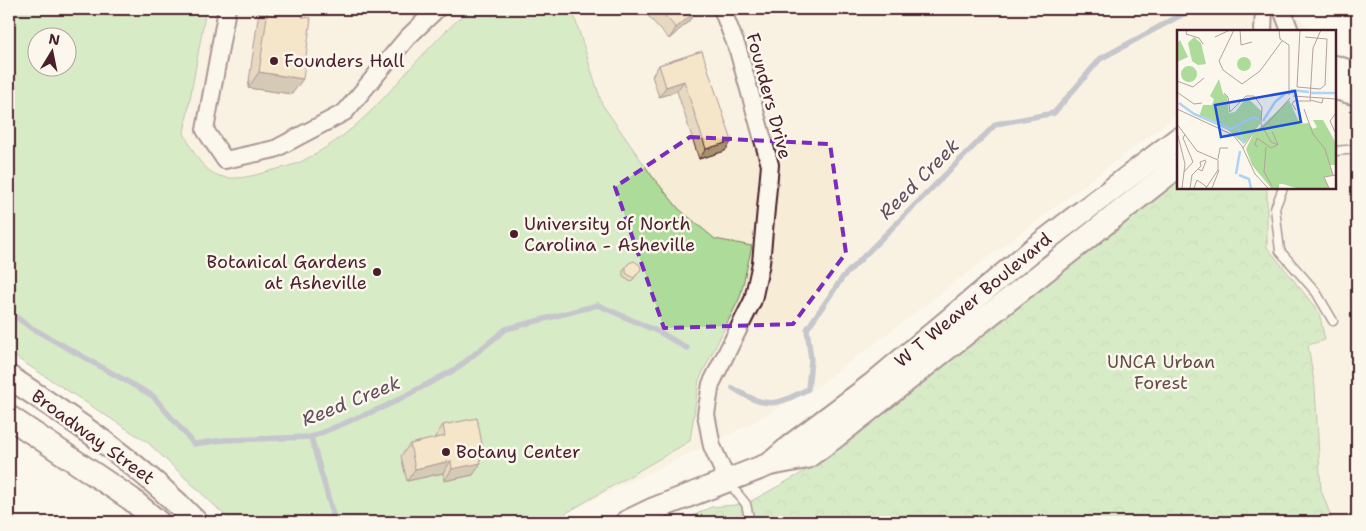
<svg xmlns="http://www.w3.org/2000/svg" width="1366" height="531" font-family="'Shantell Sans',sans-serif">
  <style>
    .built { fill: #f7ecd6; fill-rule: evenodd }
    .green { fill: #acdb9a; stroke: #7b7d62; fill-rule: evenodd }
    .forest { fill: url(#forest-crowns); stroke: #7b7d62 }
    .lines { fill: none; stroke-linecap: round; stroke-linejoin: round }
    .stream { stroke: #858ba5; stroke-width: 5.5 }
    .lane-casing { stroke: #4a1f2b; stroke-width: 11 }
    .street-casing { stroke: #4a1f2b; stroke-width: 20 }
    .secondary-casing { stroke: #4a1f2b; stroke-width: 26 }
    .lane { stroke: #fbf7ec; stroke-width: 8 }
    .street { stroke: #fbf7ec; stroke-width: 16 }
    .secondary { stroke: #fbf7ec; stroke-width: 22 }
    .wall { fill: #ccb48a; stroke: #4a1f2b }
    .shaded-wall { fill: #a69271; stroke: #4a1f2b }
    .building { fill: #edd1a1; stroke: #4a1f2b }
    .marked { fill: none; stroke: #7b2cbf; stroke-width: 4; stroke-dasharray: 10 6; stroke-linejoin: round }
    .poi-dot { fill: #4a1f2b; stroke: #fbf7ec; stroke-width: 2 }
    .labels { text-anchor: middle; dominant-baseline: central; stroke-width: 5; stroke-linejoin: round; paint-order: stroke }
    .poi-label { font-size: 18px; fill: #4a1f2b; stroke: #fbf7ec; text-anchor: start }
    .street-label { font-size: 18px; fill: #4a1f2b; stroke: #fbf7ec }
    .park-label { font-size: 18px; fill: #624e47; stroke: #fbf7ec }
    .water-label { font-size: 19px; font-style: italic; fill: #634c5e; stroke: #fbf7ec }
    .inset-river { fill: none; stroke: #add3f6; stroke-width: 2.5 }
    .inset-road { fill: none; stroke: #b4a19f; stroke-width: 1 }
    .view { fill: #1d4ed8; fill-opacity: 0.15; stroke: #1d4ed8; stroke-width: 2.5 }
    .inset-edge { fill: none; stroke: #4a1f2b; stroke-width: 2.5 }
  </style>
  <defs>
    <pattern id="forest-crowns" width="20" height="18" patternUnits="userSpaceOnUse" patternTransform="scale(1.25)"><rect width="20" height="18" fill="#acdb9a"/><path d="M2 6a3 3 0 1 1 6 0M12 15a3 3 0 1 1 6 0" fill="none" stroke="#96bc85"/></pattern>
  </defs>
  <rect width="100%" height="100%" fill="#fbf7ec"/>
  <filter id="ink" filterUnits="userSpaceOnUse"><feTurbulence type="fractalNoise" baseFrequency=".02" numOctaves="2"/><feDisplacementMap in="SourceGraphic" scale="10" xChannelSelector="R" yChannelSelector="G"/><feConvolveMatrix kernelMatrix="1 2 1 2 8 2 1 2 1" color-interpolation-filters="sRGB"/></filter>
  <g filter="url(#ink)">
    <g class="built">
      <path d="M9 9H1292L1312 31H1178L1177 115 820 385 745 427 568 512 554 522H232L147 442 9 353ZM38 38H68V68H38Z"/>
      <path d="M1335 56 1357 82V522H1208L1229 188H1335Z"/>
    </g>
    <path class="green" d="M9 9H206L184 133C204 177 220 186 266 172 279 168 295 166 306 159 364 129 390 88 434 43 445 31 458 20 470 9H572L602 104 652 176 679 209 715 239 752 246 740 297 699 380 690 441 568 512 554 522H232L147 442 9 353ZM38 38H68V68H38Z"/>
    <path class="forest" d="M1178 180V188H1267V247L1319 312 1325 340 1308 345 1315 387 1321 490 1333 522H680L711 507 746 504 827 459 1013 296Z"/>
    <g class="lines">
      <g class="stream">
        <path d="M9 312 30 327 153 396 194 444 224 440 311 437 386 406 456 369 506 329 598 305 661 333 687 348"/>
        <path d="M733 388C766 409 775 406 808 389L811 359 807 329 843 277 996 124 1054 113 1100 59 1192 9"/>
        <path d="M311 437 335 522"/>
      </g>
      <defs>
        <g id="lane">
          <path d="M1335 151 1357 149"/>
          <path d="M1283 188 1275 208 1280 251 1316 292 1333 321"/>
          <path d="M729 483 746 504 750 522"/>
        </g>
        <g id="street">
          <path d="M227 9 205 130 225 160 275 149 345 112 407 38 437 9"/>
          <path d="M722 9 738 50 770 165 761 263 753 300 711 384 706 414 712 446 727 480"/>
          <path d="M1282 9 1290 31"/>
          <path d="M1263 31 1264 9"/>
        </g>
        <g id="secondary">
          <path d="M1335 67 1357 74"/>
          <path d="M1335 88 1357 94"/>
          <path d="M9 377C78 423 138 462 196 522"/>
          <path d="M9 417 131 499 158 522"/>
          <path d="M771 463 793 444 873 384 1035 248 1178 139"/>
          <path d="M627 522 654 509 770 464 807 457 832 439 1178 166"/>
        </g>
      </defs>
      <use href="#lane" class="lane-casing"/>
      <use href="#street" class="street-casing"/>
      <use href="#secondary" class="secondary-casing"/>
      <use href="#lane" class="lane"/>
      <use href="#street" class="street"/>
      <use href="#secondary" class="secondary"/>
    </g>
    <g class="wall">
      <path d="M249 9H303L292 94 248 88 259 11 249 10Z"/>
      <path d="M642 9H694L689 21 669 39Z"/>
      <path d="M702 51 725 151 699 159 677 91 659 97 652 76 659 65Z"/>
      <path d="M629 263 641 269 631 282 623 277V271Z"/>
      <path d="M443 425 480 460 473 475 444 481 443 473 407 481 401 456 410 444 435 439V437Z"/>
    </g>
    <g class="shaded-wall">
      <path d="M250 9H260L259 11 249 10Z"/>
      <path d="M696 11 689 21 669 39 676 28Z"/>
      <path d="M259 72 303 79 292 94 248 88Z"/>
      <path d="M684 81 677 91 659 97 666 87Z"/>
      <path d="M732 141 725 151 699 159 706 149Z"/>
      <path d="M484 454 478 464 481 463 473 475 444 481 452 469 479 455Z"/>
      <path d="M451 461 443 473 407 481 415 469Z"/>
    </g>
    <g class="building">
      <path d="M268 9H303L302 17 311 18 303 79 259 72Z"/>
      <path d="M659 9H694L696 11 676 28Z"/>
      <path d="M702 51 732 141 706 149 684 81 666 87 659 65Z"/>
      <path d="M634 261 640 265 641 269 634 278 626 273V267L629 263Z"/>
      <path d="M477 418 484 454 479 455 481 463 452 469 451 461 415 469 410 444 445 436 443 425Z"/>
    </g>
  </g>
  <path d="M0 0H1366V531H0ZM690 137 830 144 846 253 793 324 664 328 615 187Z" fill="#fbf7ec" fill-opacity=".55" fill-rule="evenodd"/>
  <path class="marked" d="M690 137 830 144 846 253 793 324 664 328 615 187Z"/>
  <g class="poi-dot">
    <circle cx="274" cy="61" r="5"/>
    <circle cx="514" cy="234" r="5"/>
    <circle cx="377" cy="272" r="5"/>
    <circle cx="446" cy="452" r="5"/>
  </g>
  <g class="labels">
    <g class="poi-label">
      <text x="284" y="61">Founders Hall</text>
      <text x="524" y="224">University of North<tspan x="524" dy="21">Carolina - Asheville</tspan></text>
      <text x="367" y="262" text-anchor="end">Botanical Gardens<tspan x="367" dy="21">at Asheville</tspan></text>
      <text x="456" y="452">Botany Center</text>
    </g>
    <g class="street-label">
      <text transform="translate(769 96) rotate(75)">Founders Drive</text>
      <text transform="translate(973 300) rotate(-40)">W T Weaver Boulevard</text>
      <text transform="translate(93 437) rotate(36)">Broadway Street</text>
    </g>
    <g class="park-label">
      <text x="1161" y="362">UNCA Urban<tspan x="1161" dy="21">Forest</tspan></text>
    </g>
    <g class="water-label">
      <text transform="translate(919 179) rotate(-45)">Reed Creek</text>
      <text transform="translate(351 401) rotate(-22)">Reed Creek</text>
    </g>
  </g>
  <g transform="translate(1177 30)">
    <rect width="159" height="159" fill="#fbf7ec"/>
    <path d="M17 7 24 13 29 34 21 35 15 31 11 13ZM3 10 11 27 0 32V13ZM60 34a7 7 0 1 1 14 0a7 7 0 1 1-14 0ZM4 44a8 8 0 1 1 16 0a8 8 0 1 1-16 0ZM42 49 46 64 50 66 52 83 58 82 70 67 85 82 83 94 67 114 51 100 22 87 26 75H35L37 69 33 66Z" fill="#acdb9a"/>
    <path d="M112 70 123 94 131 93 136 99 140 97 136 90H146L159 113V135H153L156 145 147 147 152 158H119L106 154H102V158H94L75 135 69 119 76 104Z" fill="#acdb9a"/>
    <path class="inset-river" d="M114 60 132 62M134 63H159M2 73 17 84 54 99 76 87 82 89M86 91 98 72 110 62M61 99 67 113M59 144 63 121M62 145 72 149 74 158"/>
    <path class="inset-road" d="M10 0 9 4 22 8 26 14M57 0 42 31 46 40 65 54 83 41 105 11M63 0 64 15 75 12M102 0 103 9 112 15V65M123 0 120 57 143 59 148 55 150 9 128 7M144 0 136 18 133 70 145 73 146 68M38 7 53 0M0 51 16 57 27 48M0 62 17 74 25 73M47 63 51 67 53 82 69 66H77L85 77 84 94 94 112 101 115 95 101M116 66 159 69M0 79 56 105 65 116 78 144 91 158M127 79 136 104 148 119 156 145M119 80 115 74 117 71H134M159 83 153 91 159 104M0 94 20 121 41 130V140L29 158M0 102 8 134 5 158M81 117 78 115 80 108 94 118 100 115M89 117 87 142 95 156M66 118 75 104 90 94 113 68M41 129 43 118H51M21 139 25 141 29 131M7 142 16 132 6 108 8 104M13 158 15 145 24 136 23 132 29 130M17 158 20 150 30 157M35 158 42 140M152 158 147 147 159 145"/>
    <path class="view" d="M118 61 124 92 44 107 38 75Z"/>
    <rect width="159" height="159" class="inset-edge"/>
  </g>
  <rect width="1366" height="531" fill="none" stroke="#fbf7ec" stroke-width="30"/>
  <rect x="15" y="15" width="1336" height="501" fill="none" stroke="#4a1f2b" stroke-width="2" filter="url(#ink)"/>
  <g transform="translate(52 52) rotate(10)"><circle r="24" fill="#fbf7ec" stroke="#b4a19f"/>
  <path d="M0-4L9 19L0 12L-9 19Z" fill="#4a1f2b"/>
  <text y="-8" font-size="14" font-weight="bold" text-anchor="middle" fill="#4a1f2b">N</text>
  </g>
</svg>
